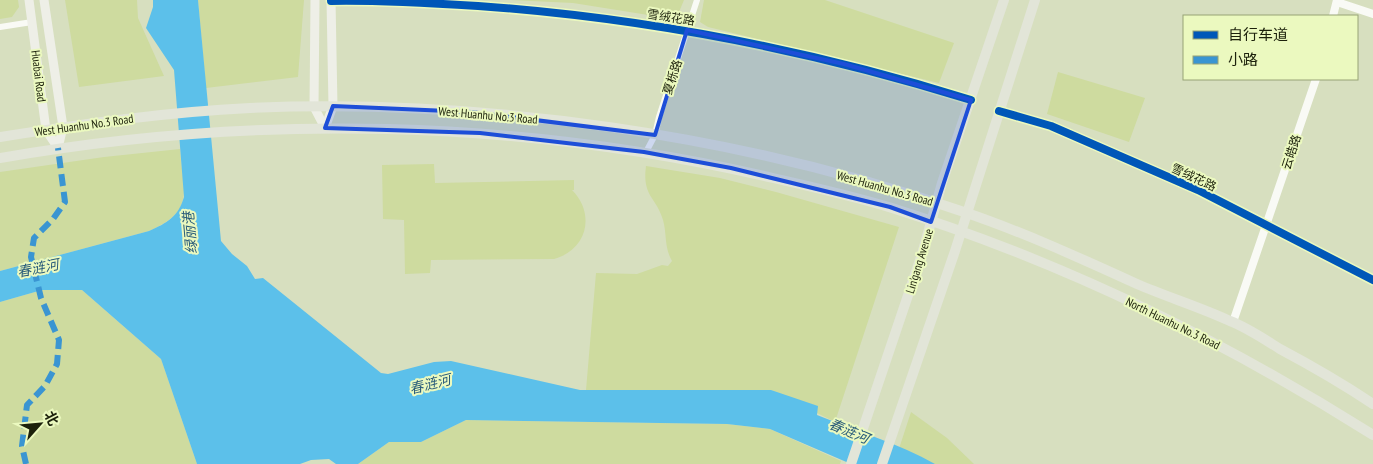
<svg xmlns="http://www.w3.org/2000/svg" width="1373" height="464" font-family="'PT Sans Narrow','Noto Sans SC',sans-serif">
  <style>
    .green { fill: #cedb9f }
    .water { fill: #5cc0ea }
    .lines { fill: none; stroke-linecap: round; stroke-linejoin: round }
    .minor { stroke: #f9faf5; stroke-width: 6 }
    .tertiary { stroke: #f9faf5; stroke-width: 8 }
    .secondary { stroke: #eeefe7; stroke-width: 9 }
    .primary { stroke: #e2e5d8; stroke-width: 10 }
    .quiet { stroke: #3a95d2; stroke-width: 6; stroke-dasharray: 12 6; stroke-linecap: butt }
    .cycleway-casing { stroke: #ebf9bf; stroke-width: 11 }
    .cycleway { stroke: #0057b8; stroke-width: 8 }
    .marked { fill: #1d4ed8; fill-opacity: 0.2; stroke: #1d4ed8; stroke-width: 4; stroke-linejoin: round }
    .labels { text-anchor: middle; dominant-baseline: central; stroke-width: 4; stroke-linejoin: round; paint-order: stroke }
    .street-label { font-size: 12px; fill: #1c210b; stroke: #ebf9bf }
    .water-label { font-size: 14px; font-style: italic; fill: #2a5c7a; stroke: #ebf9bf }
  </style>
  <rect width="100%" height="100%" fill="#d7dfbf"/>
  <g class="green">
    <path d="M0 0H18L19 7 12 17 0 19Z"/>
    <path d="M65 0H137L138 18 164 76 79 87Z"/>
    <path d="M198 0H304L298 77 206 88Z"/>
    <path d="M510 0H684L679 12 667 18 573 3Z"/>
    <path d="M704 0H825L954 43 939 83 708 27 700 22Z"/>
    <path d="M1058 72 1145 98 1129 142 1047 114Z"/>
    <path d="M180 149C183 192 196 210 149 231L0 271V172L104 157Z"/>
    <path d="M434 164 435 183 574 180V190H572C596 214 587 250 554 259L431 260 430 273 405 274 404 220 383 219 382 165Z"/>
    <path d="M646 166 720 178 776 192 899 227 835 422 771 390H586L596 273 637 274 662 265 668 266 672 261C664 247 667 234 663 220 656 196 642 197 646 166Z"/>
    <path d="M42 290H82L161 359 197 464H0V302Z"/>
    <path d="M911 412 947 438 974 464H894Z"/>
    <path d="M466 420 727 424 770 429 841 461 840 464H358L389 442H421Z"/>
  </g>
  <path class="water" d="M153 0H198L221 241 232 254 247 266 255 279 263 278 381 373 388 374 434 362 451 361 580 390H771L818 406 817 415C856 431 898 443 935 464H851L770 429 727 424 466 420 421 442H389L358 464H336L329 459 311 460 300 464H197L161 359 82 290H42L0 302V271L149 231C167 223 178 217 184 197L174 70 146 28 153 7Z"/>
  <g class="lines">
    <g class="minor">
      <path d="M331 1C380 0 429 3 478 6 646 18 811 50 971 100"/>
      <path d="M0 27 32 22"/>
      <path d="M646 152 655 135 659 117 697 0"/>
    </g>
    <g class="tertiary">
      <path d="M1337 2 1373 14"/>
      <path d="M1333 16 1337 0"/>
      <path d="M999 111 1051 126 1198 190 1373 280"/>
      <path d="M1233 322 1316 79"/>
    </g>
    <g class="secondary">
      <path d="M29 0 46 130 58 148"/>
      <path d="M44 0 63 127 58 148"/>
      <path d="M315 0 314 107 325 128"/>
      <path d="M325 128 333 106 331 0"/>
    </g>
    <g class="primary">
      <path d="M0 137C83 124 166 112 250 108 486 98 741 135 964 212 1023 232 1080 258 1137 284 1167 297 1200 307 1230 321 1248 328 1264 339 1280 349 1312 366 1343 384 1373 404"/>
      <path d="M0 158C256 113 520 119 773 178 813 187 853 196 892 208 1061 261 1224 341 1373 435"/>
      <path d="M851 464 922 254 942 183 1004 0"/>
      <path d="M882 464 955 251 1035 0"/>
    </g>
    <path class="quiet" d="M26 464 22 446 27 405 45 386 57 364 59 340 41 298 31 257 34 238 53 219 65 202 58 148"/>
    <defs>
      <g id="cycleway">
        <path d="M331 1C380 0 429 3 478 6 646 18 811 50 971 100"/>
        <path d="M999 111 1051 126 1198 190 1373 280"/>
      </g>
    </defs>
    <use href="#cycleway" class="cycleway-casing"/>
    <use href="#cycleway" class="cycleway"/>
  </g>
  <path class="marked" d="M687 30 844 64 971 100 931 222 890 207 731 168 644 152 480 133 325 128 333 106 471 112 655 135Z"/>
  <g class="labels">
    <g class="street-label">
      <text transform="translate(671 17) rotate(9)">雪绒花路</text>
      <text transform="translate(39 76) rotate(83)">Huabai Road</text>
      <text transform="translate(672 77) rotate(-72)">夏栎路</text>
      <text transform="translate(488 115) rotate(5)">West Huanhu No.3 Road</text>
      <text transform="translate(84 125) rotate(-8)">West Huanhu No.3 Road</text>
      <text transform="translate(1291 152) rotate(-72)">云皓路</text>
      <text transform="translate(1194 177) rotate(25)">雪绒花路</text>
      <text transform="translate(885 188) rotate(16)">West Huanhu No.3 Road</text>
      <text transform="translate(919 261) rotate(-73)">Lin'gang Avenue</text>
      <text transform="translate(1173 323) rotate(26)">North Huanhu No.3 Road</text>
    </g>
    <g class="water-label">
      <text transform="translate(190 233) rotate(-95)">绿丽港</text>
      <text transform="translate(38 268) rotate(-11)">春涟河</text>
      <text transform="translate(430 384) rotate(-14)">春涟河</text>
      <text transform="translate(849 431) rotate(23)">春涟河</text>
    </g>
  </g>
  <rect x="1183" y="15" width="175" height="65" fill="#ebf9bf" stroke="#98a377"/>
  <rect x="1193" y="31" width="25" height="8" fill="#0057b8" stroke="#98a377"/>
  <text x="1228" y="40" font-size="15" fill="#1c210b">自行车道</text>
  <rect x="1193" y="56" width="25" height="8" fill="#3a95d2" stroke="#98a377"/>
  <text x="1228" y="65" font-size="15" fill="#1c210b">小路</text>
  <g transform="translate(40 424) rotate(63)" stroke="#ebf9bf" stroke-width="4" paint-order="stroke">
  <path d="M0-4L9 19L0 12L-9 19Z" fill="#1c210b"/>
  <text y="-8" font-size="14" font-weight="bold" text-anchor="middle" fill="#1c210b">北</text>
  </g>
</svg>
